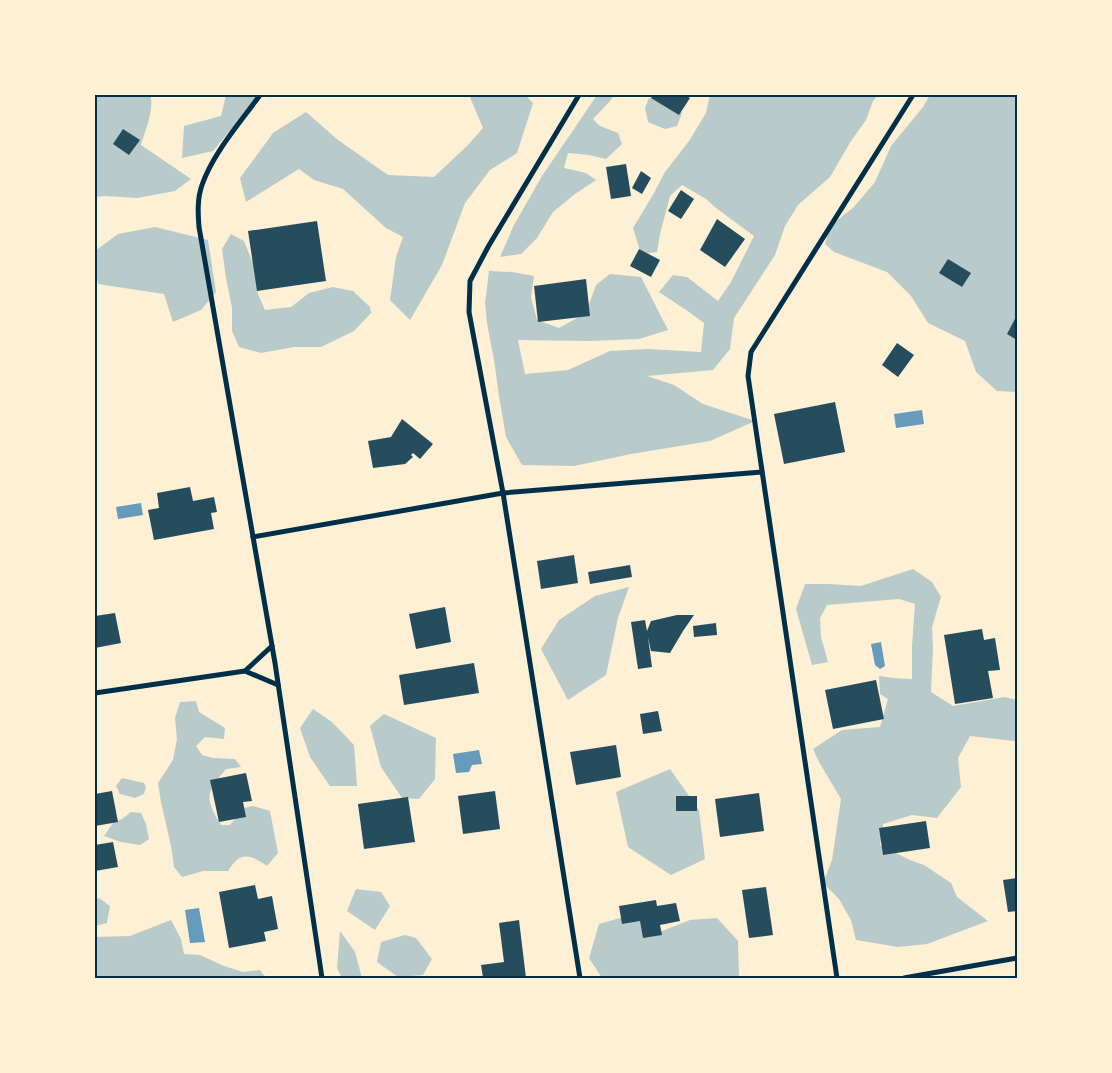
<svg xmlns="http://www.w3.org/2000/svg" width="1112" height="1073" font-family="'DejaVu Sans',sans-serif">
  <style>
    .green { fill: #b9caca }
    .water { fill: #669bbc }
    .building { fill: #264d5e }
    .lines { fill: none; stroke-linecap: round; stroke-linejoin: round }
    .minor { stroke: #003049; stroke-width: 5 }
    .neatline { fill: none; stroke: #003049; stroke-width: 2 }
  </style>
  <rect width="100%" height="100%" fill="#fdf0d5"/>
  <g class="green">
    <path d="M95 95H150C155 108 145 131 141 145L191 179 175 191 137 198 105 196 95 197Z"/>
    <path d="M226 95H261L246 116 227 134 213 151 182 158 184 126 221 116Z"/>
    <path d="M469 95H525L533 103 517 153 490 170 465 203 442 265 410 320 390 300 396 257 403 237 386 228 343 189 314 180 299 169 246 202 240 178 273 133 306 112 338 140 388 175 434 177 468 145 483 128Z"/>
    <path d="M597 95H614L610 101 593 119 600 126 618 133 622 144 606 159 589 155 568 153 564 168 586 173 596 180 575 194 553 212 537 238 521 254 500 257 514 225 542 176Z"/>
    <path d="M710 95H878L873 101 866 120 851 141 830 177 798 205 785 226 775 255 734 318 730 349 713 370 647 376 674 385 703 404 755 421 710 441 631 454 574 466 522 465 506 437 499 396 494 360 487 323 485 303 489 271 512 272 534 276 531 297 537 320 559 328 586 313 596 285 610 274 641 277 668 330 639 339 590 341 518 340 525 374 568 370 610 351 648 349 701 352 704 323 689 312 659 292 673 275 687 277 718 301 731 282 754 236 716 208 706 199 682 185 670 196 660 234 657 252 641 254 633 228 654 193 665 172 689 141 706 113Z"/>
    <path d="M930 95H1017V392L997 391 976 372 965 341 928 323 911 296 887 272 834 252 825 244 830 226 854 207 875 182 891 146 923 107Z"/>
    <path d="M649 98H659L682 113 677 126 665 129 648 122 645 108Z"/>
    <path d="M155 227 208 240 216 292 201 310 173 322 164 294 98 284 95 269V251L118 234Z"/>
    <path d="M231 234 244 241 256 271 258 294 265 310 291 307 309 293 333 287 353 291 370 307 371 313 354 331 321 347H294L261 353 239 347 232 331V308L226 278 222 249Z"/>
    <path d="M913 569 932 582 941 597 932 627 933 649 931 692 953 706 1005 697 1017 700V740L1014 741 970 736 958 758 961 787 937 818 912 815 883 824 880 845 910 860 924 865 951 883 957 897 988 921 927 944 898 947 856 940 851 920 839 899 823 883 832 860 841 799 819 762 813 749 842 730 880 727 888 699 880 694 879 676 893 678 912 679V646L915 604 899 599 827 605 820 618 821 637 828 662 812 665 796 609 805 584H828L861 586Z"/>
    <path d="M629 587 618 618 606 675 568 700 541 649 559 620 595 596Z"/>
    <path d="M196 701 199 712 225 728 224 739 205 737 196 746 202 755 213 758 235 759 241 767 226 769C206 793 204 797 221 825H230L244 808 253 806 270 811 278 853 267 866C250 854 240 851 228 871H203L182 877 174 867 171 846 161 802 158 783 173 760 177 739 175 718 180 702Z"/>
    <path d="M313 709 332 722 354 745 357 786H330L310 757 300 728Z"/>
    <path d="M384 714 436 738 435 779 419 799 402 798 381 767 370 726Z"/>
    <path d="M670 769 699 810 705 859 671 875 628 847 616 792Z"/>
    <path d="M122 778 144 783 146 787 144 794 135 798 120 794 116 786Z"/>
    <path d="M131 812 141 813 146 824 149 839 140 845 121 842 104 836 113 823 122 819Z"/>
    <path d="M356 889 381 892 390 906 375 930 347 911Z"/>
    <path d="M99 898 110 906 107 923 95 926V900Z"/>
    <path d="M631 915 662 931 690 920 717 918 738 941 739 978H602L589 958 599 924Z"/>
    <path d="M171 920 181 939 184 954 200 955 224 966 243 972 260 970 266 978H95V937L130 936Z"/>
    <path d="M340 931 355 952 362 978H342L337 968Z"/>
    <path d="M405 935 416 938 432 959 423 975 398 977 377 962 381 942Z"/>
  </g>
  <g class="water">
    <path d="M922 410 924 424 896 428 894 414Z"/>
    <path d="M141 503 143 515 118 519 116 507Z"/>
    <path d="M881 642 885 666 880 669 875 665 871 644Z"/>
    <path d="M479 750 482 764 472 765 469 772 456 773 453 754Z"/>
    <path d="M199 908 205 942 190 943 185 910Z"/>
  </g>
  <g class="building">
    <path d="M653 95H685L690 98 679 115 651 98Z"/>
    <path d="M123 129 140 140 129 155 113 144Z"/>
    <path d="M626 164 631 196 611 199 606 167Z"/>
    <path d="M641 171 651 178 642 194 632 188Z"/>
    <path d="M681 190 694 199 681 219 668 211Z"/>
    <path d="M717 219 745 239 725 267 700 250Z"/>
    <path d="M317 221 326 281 257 291 248 231Z"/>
    <path d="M639 249 660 260 651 277 630 266Z"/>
    <path d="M948 259 971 273 962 287 939 273Z"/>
    <path d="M586 279 590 316 538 322 534 286Z"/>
    <path d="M1017 315V340L1007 334Z"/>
    <path d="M897 343 914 355 898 377 882 365Z"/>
    <path d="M835 402 845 452 784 464 774 414Z"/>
    <path d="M402 419 433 444 420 459 413 453 411 455 413 457 405 464 373 468 368 441 391 437Z"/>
    <path d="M190 487 193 501 214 497 217 512 211 513 214 529 154 540 148 510 159 508 157 493Z"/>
    <path d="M574 555 578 583 541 589 537 561Z"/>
    <path d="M630 565 632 577 590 584 588 572Z"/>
    <path d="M445 607 451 642 416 649 409 614Z"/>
    <path d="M115 613 121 643 95 648V616Z"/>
    <path d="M677 615H694L683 631 670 653 651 651 648 637 652 667 638 669 631 622 645 620 647 631 651 621Z"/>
    <path d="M716 623 717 635 694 637 693 626Z"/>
    <path d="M982 629 984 640 995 638 1000 670 988 671 993 698 955 704 944 635Z"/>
    <path d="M474 663 479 693 404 705 399 675Z"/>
    <path d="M876 680 884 719 833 729 825 690Z"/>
    <path d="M658 711 662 731 643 734 640 714Z"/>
    <path d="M616 745 621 777 576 785 570 752Z"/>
    <path d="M246 773 252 801 243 802 246 817 219 822 210 780Z"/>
    <path d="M112 791 118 822 95 826V794Z"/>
    <path d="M495 791 500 829 463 834 458 796Z"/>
    <path d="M759 793 764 831 720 837 715 799Z"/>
    <rect x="676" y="796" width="21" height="15"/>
    <path d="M408 797 415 842 364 849 358 804Z"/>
    <path d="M926 821 930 848 883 855 879 828Z"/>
    <path d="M113 842 118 867 95 871V845Z"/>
    <path d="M1017 878V911L1008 912 1003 880Z"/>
    <path d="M255 885 258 899 272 896 278 929 264 932 266 941 229 948 219 892Z"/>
    <path d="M766 887 773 935 749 938 742 890Z"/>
    <path d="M656 900 657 906 676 903 680 921 660 925 662 935 643 938 640 921 622 924 619 906Z"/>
    <path d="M519 920 526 978H483L481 965 504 962 499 923Z"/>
  </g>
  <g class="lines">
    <g class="minor">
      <path d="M260 95C240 123 213 153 202 185 197 199 198 214 199 227L275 663 322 978"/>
      <path d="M579 95 488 247 470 281 469 312 503 493 580 978"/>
      <path d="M253 537 503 493 762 472"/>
      <path d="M245 671 272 646"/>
      <path d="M95 693 245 671 278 685"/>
      <path d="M837 978 748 376 751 352 763 333 913 95"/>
      <path d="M904 978 1017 958"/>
    </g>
  </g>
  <rect width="1112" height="1073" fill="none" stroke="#fdf0d5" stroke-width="192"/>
  <rect x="96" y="96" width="920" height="881" class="neatline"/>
</svg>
